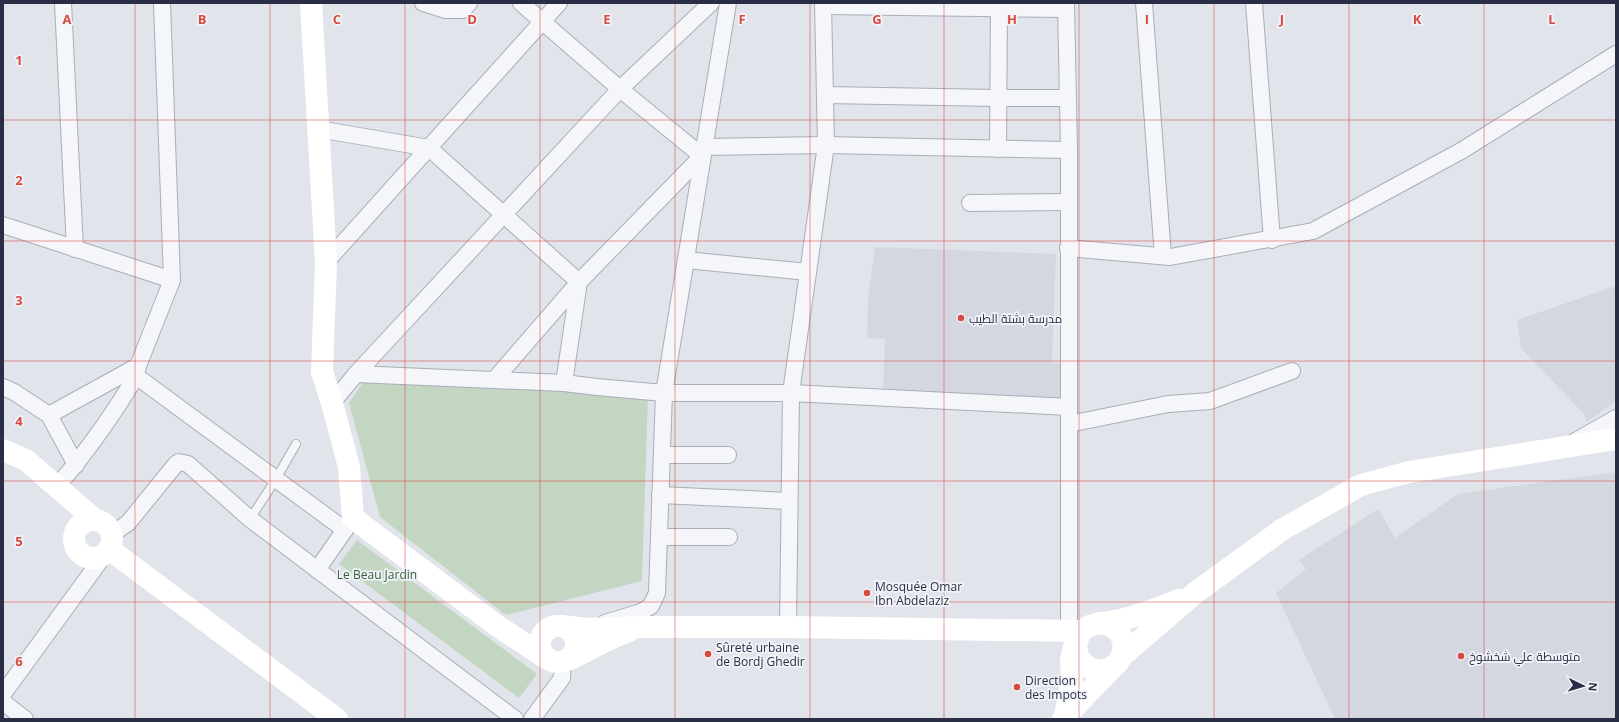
<svg xmlns="http://www.w3.org/2000/svg" width="1619" height="722" font-family="'Open Sans',Cairo,sans-serif">
  <style>
    .built { fill: #d4d6e0 }
    .green { fill: #c3d6c2 }
    .lines { fill: none; stroke-linecap: round; stroke-linejoin: round }
    .service-casing { stroke: #aaadb9; stroke-width: 10 }
    .minor-casing { stroke: #aaadb9; stroke-width: 18 }
    .service { stroke: #f5f6f9; stroke-width: 8 }
    .minor { stroke: #f5f6f9; stroke-width: 16 }
    .secondary { stroke: #fff; stroke-width: 22 }
    .grid { fill: none; stroke: #d84a3f; stroke-width: 1; stroke-opacity: 0.55 }
    .poi-dot { fill: #d84a3f; stroke: #f2f3f8; stroke-width: 1.5 }
    .labels { text-anchor: middle; dominant-baseline: central; stroke-width: 3.5; stroke-linejoin: round; paint-order: stroke }
    .poi-label { font-size: 12px; fill: #292d45; stroke: #f2f3f8; text-anchor: start }
    .park-label { font-size: 12px; fill: #356136; stroke: #f2f3f8 }
    .grid-label { font-size: 13px; text-anchor: middle; font-weight: bold; fill: #d84a3f; stroke: #f2f3f8; stroke-width: 3.5; stroke-linejoin: round; paint-order: stroke }
  </style>
  <rect width="100%" height="100%" fill="#e2e4eb"/>
  <g class="built">
    <path d="M875 247 1056 254 1052 363 1063 364 1062 398 1043 397 1042 401 883 395 885 339 867 338 868 298Z"/>
    <path d="M1616 286V401L1587 422 1585 415 1521 348 1517 320Z"/>
    <path d="M1616 472V719H1335L1276 593 1306 569 1299 560 1378 509 1395 538 1458 494Z"/>
  </g>
  <g class="green">
    <path d="M363 382 568 387 648 395 642 581 506 615 380 517 349 403Z"/>
    <path d="M357 540 537 674 519 698 339 564Z"/>
  </g>
  <g class="lines">
    <defs>
      <path id="service" d="M250 519 276 479 296 444"/>
      <g id="minor">
        <path d="M63 3 75 249"/>
        <path d="M423 3 445 10H463L469 3"/>
        <path d="M1066 3 1069 150V630"/>
        <path d="M1144 3 1163 256"/>
        <path d="M1254 3 1272 240"/>
        <path d="M824 6 1066 9"/>
        <path d="M825 95 998 98H1068"/>
        <path d="M318 129 429 148 579 282 564 383"/>
        <path d="M704 147 826 145 1069 150"/>
        <path d="M998 149 999 3"/>
        <path d="M970 203 1069 202"/>
        <path d="M3 225 172 280"/>
        <path d="M1068 248 1170 257 1313 231 1461 151 1616 54"/>
        <path d="M686 260 808 272"/>
        <path d="M326 262 559 3"/>
        <path d="M356 374 564 383 597 387 664 393H791L1069 407"/>
        <path d="M136 376 345 530"/>
        <path d="M495 379 579 282 702 156 620 89 521 3"/>
        <path d="M3 387 14 392 49 415 76 465"/>
        <path d="M332 403 356 374 620 89 711 3"/>
        <path d="M49 415 138 366"/>
        <path d="M1069 424 1168 404 1210 401 1292 371"/>
        <path d="M1574 442 1616 418"/>
        <path d="M662 455H728"/>
        <path d="M57 486C81 459 101 431 120 402 127 390 136 380 138 366L172 280 162 3"/>
        <path d="M660 495 789 501"/>
        <path d="M112 534 128 523 176 464 179 462 188 464 250 519 515 719"/>
        <path d="M659 537H729"/>
        <path d="M317 570 351 521"/>
        <path d="M605 623 641 612 651 606 657 593 664 393 728 3"/>
        <path d="M788 627 791 393 826 145 823 3"/>
        <path d="M3 694 105 554"/>
        <path d="M3 702 25 719"/>
        <path d="M532 719 562 678 563 661"/>
      </g>
    </defs>
    <use href="#service" class="service-casing"/>
    <use href="#minor" class="minor-casing"/>
    <use href="#service" class="service"/>
    <use href="#minor" class="minor"/>
    <g class="secondary">
      <path d="M311 3 326 262 322 372 332 403 349 467 353 518 496 625 546 658"/>
      <path d="M3 450 26 460 94 519"/>
      <circle cx="93" cy="539" r="19"/>
      <path d="M109 549 337 719"/>
      <path d="M1099 623C1127 621 1153 610 1179 600"/>
      <circle cx="558" cy="644" r="18"/>
      <path d="M561 626 588 629 641 627H788L1082 631C1094 621 1110 620 1120 634 1124 640 1124 648 1122 655 1109 687 1060 664 1082 631"/>
      <path d="M1121 657 1195 593 1283 529 1361 485 1409 472 1616 439"/>
      <path d="M570 659C590 650 608 638 629 631"/>
      <path d="M1065 715 1072 681 1071 660 1074 646"/>
      <path d="M1063 719 1116 664"/>
    </g>
  </g>
  <path class="grid" d="M135 3V719M270 3V719M405 3V719M540 3V719M675 3V719M810 3V719M944 3V719M1079 3V719M1214 3V719M1349 3V719M1484 3V719M3 120H1616M3 241H1616M3 361H1616M3 481H1616M3 602H1616"/>
  <g class="poi-dot">
    <circle cx="961" cy="318" r="4"/>
    <circle cx="867" cy="593" r="4"/>
    <circle cx="708" cy="654" r="4"/>
    <circle cx="1461" cy="656" r="4"/>
    <circle cx="1017" cy="687" r="4"/>
  </g>
  <g class="labels">
    <g class="poi-label">
      <text x="969" y="318">مدرسة بشتة الطيب</text>
      <text x="875" y="586">Mosquée Omar<tspan x="875" dy="14">Ibn Abdelaziz</tspan></text>
      <text x="716" y="647">Sûreté urbaine<tspan x="716" dy="14">de Bordj Ghedir</tspan></text>
      <text x="1469" y="656">متوسطة علي شخشوخ</text>
      <text x="1025" y="680">Direction<tspan x="1025" dy="14">des Impots</tspan></text>
    </g>
    <g class="park-label">
      <text x="377" y="574">Le Beau Jardin</text>
    </g>
  </g>
  <g class="grid-label">
    <text x="67" y="24">A</text>
    <text x="202" y="24">B</text>
    <text x="337" y="24">C</text>
    <text x="472" y="24">D</text>
    <text x="607" y="24">E</text>
    <text x="742" y="24">F</text>
    <text x="877" y="24">G</text>
    <text x="1012" y="24">H</text>
    <text x="1147" y="24">I</text>
    <text x="1282" y="24">J</text>
    <text x="1417" y="24">K</text>
    <text x="1552" y="24">L</text>
    <text x="19" y="65">1</text>
    <text x="19" y="185">2</text>
    <text x="19" y="305">3</text>
    <text x="19" y="426">4</text>
    <text x="19" y="546">5</text>
    <text x="19" y="666">6</text>
  </g>
  <rect width="1619" height="722" fill="none" stroke="#292d45" stroke-width="8"/>
  <g transform="translate(1583 686) rotate(95)" stroke="#f2f3f8" stroke-width="3" paint-order="stroke">
  <path d="M0-3L7 15L0 10L-7 15Z" fill="#292d45"/>
  <text y="-6" font-size="11" font-weight="bold" text-anchor="middle" fill="#292d45">N</text>
  </g>
</svg>
